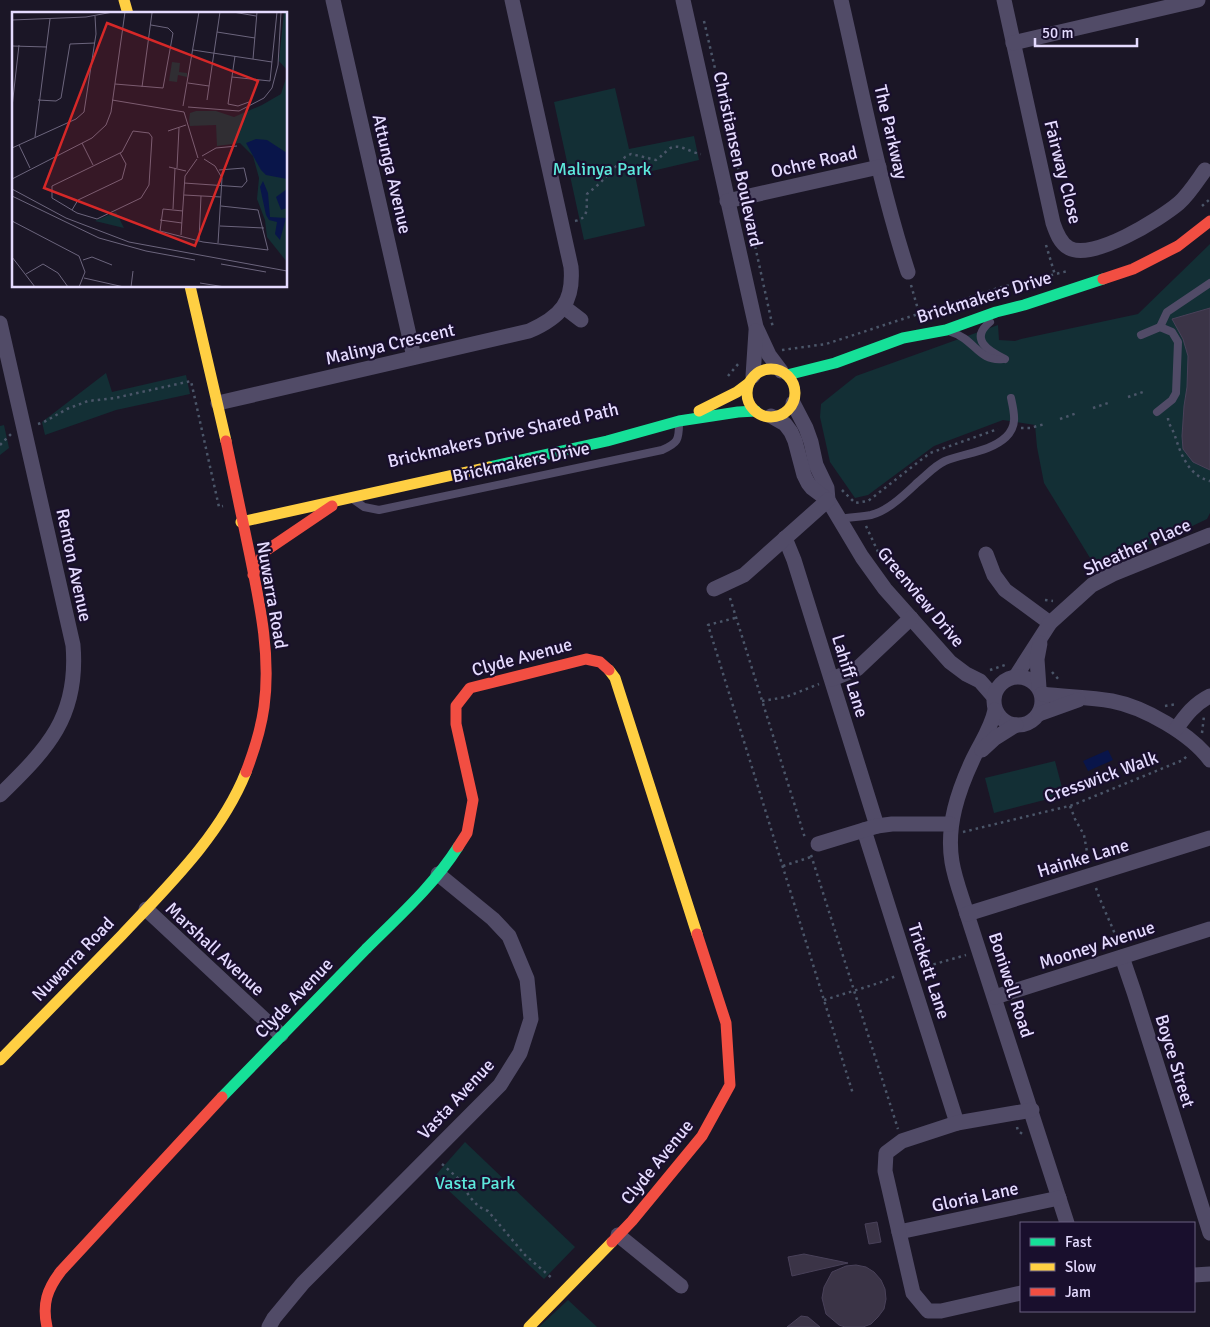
<svg xmlns="http://www.w3.org/2000/svg" width="1210" height="1327" font-family="Signika,sans-serif">
  <style>
    .green { fill: #132f35 }
    .water { fill: #09154a }
    .building { fill: #3b3447; stroke: #494159 }
    .lines { fill: none; stroke-linecap: round; stroke-linejoin: round }
    .path { stroke: #4b5669; stroke-width: 2.5; stroke-dasharray: 2.5 4; stroke-linecap: butt }
    .lane { stroke: #514b67; stroke-width: 8 }
    .street { stroke: #514b67; stroke-width: 15 }
    .fast { stroke: #16e098; stroke-width: 11 }
    .slow { stroke: #ffcf43; stroke-width: 11 }
    .jam { stroke: #f24e42; stroke-width: 11 }
    .labels { text-anchor: middle; dominant-baseline: central; stroke-width: 4.5; stroke-linejoin: round; paint-order: stroke }
    .street-label { font-size: 18px; fill: #e5dbff; stroke: #190f2d }
    .park-label { font-size: 18px; fill: #5de9dc; stroke: #190f2d }
    .inset-road { fill: none; stroke: #6c657d; stroke-width: 1 }
    .view { fill: #d62828; fill-opacity: 0.15; stroke: #d62828; stroke-width: 2.5 }
    .inset-edge { fill: none; stroke: #e5dbff; stroke-width: 2.5 }
  </style>
  <rect width="100%" height="100%" fill="#1b1626"/>
  <g class="green">
    <path d="M615 88 629 149 694 136 699 160 635 175 645 226 584 240 554 102Z"/>
    <path d="M1210 244V513L1207 519 1182 531 1095 566 1044 483 1037 447 1035 425 1003 420 934 446 868 495 855 498 830 462 820 417 821 404 856 376 998 325 999 340 1015 341 1021 339 1138 314Z"/>
    <path d="M106 373 112 392 186 375 190 394 116 410 45 435 42 422Z"/>
    <path d="M4 425 9 448 0 455V426Z"/>
    <path d="M1055 761 1064 795 994 813 985 778Z"/>
    <path d="M465 1142 575 1247 544 1279 434 1177Z"/>
    <path d="M568 1300 597 1327H539Z"/>
  </g>
  <path class="water" d="M1108 750 1113 760 1088 771 1083 761Z"/>
  <g class="building">
    <path d="M1210 308V470L1193 462 1183 449 1182 436 1184 406 1187 387 1188 356 1183 339 1172 319Z"/>
    <path d="M877 1222 881 1242 869 1244 865 1224Z"/>
    <path d="M804 1254 848 1263 792 1276 788 1257Z"/>
    <path d="M856 1265 866 1267 874 1272 881 1280 885 1289 886 1299 884 1309 878 1317 871 1324 863 1327H845L839 1325 826 1314 822 1298 824 1287 832 1272 846 1266Z"/>
    <path d="M801 1316 808 1317 820 1327H787Z"/>
  </g>
  <g class="lines">
    <g class="path">
      <path d="M704 21 738 168 745 178 746 184"/>
      <path d="M1202 206 1210 199"/>
      <path d="M752 208 751 220 752 232 773 328"/>
      <path d="M575 221C590 218 586 207 587 194L599 184 625 157 631 154 656 160C661 157 664 153 669 149 678 142 691 153 701 154"/>
      <path d="M1046 245 1055 275"/>
      <path d="M911 285 919 313"/>
      <path d="M782 350 826 344 998 288 1068 271"/>
      <path d="M728 376 739 363"/>
      <path d="M1128 397 1143 392"/>
      <path d="M1093 408 1111 402"/>
      <path d="M1168 418C1168 424 1173 429 1175 436 1181 455 1189 476 1210 481"/>
      <path d="M1060 419 1077 413"/>
      <path d="M38 424 44 422 67 409 88 401 115 398 191 381 219 507 223 506"/>
      <path d="M1021 428H1030L1045 424"/>
      <path d="M0 445 12 433"/>
      <path d="M842 490 855 503 868 501 930 453 998 429"/>
      <path d="M866 526 879 554"/>
      <path d="M730 598 805 838"/>
      <path d="M1045 600 1053 601"/>
      <path d="M735 618 708 625 853 1094"/>
      <path d="M990 670 1008 664"/>
      <path d="M1052 672 1060 681"/>
      <path d="M762 701 786 697 819 684"/>
      <path d="M1165 706 1177 704"/>
      <path d="M1202 733 1204 716"/>
      <path d="M1070 806 1075 819 1084 835 1089 863"/>
      <path d="M963 832 1073 805 1183 760 1187 756"/>
      <path d="M811 855 898 1129"/>
      <path d="M783 866 811 857"/>
      <path d="M1096 888C1102 907 1112 924 1118 943"/>
      <path d="M921 968 966 955"/>
      <path d="M824 1000 879 983 896 976"/>
      <path d="M1017 1127 1018 1131 1024 1135"/>
      <path d="M442 1164 461 1181 469 1196 479 1207 488 1211 525 1255 553 1279"/>
    </g>
    <g class="lane">
      <path d="M990 322C969 339 988 351 1005 359"/>
      <path d="M1160 327 1167 312 1210 283"/>
      <path d="M951 332C975 339 978 362 1003 359"/>
      <path d="M1141 335 1160 327 1172 332 1178 342 1176 393 1172 400 1157 412"/>
      <path d="M354 500 364 507 379 510 662 450C678 443 679 440 679 423"/>
      <path d="M840 519C850 517 861 517 871 515 888 511 905 494 918 482 927 475 934 466 945 461 964 453 990 452 1006 437 1018 426 1014 412 1011 398"/>
    </g>
    <g class="street">
      <path d="M333 0 414 357"/>
      <path d="M683 0 756 327 769 355 781 371"/>
      <path d="M841 0C862 91 879 183 908 272"/>
      <path d="M1004 0 1053 223C1056 232 1060 243 1069 248 1093 261 1160 219 1179 203 1189 194 1197 181 1205 170"/>
      <path d="M1013 43 1198 0"/>
      <path d="M727 201 879 167"/>
      <path d="M564 307 581 320"/>
      <path d="M0 323 73 645C79 717 47 749 0 795"/>
      <path d="M753 376 756 331"/>
      <path d="M218 403 529 331C561 317 574 302 571 267L512 0"/>
      <path d="M793 403 806 428 811 442 816 465 827 488 828 500"/>
      <path d="M771 416 785 424 791 432 795 441 804 475 808 483 812 488 828 500 862 557 885 589 950 662 966 674 980 681 994 697"/>
      <path d="M785 538 794 560 877 826"/>
      <path d="M986 554 994 575 1005 590 1050 623"/>
      <path d="M714 589 744 575 828 500"/>
      <path d="M1016 676 1050 623 1092 585 1113 574 1210 535"/>
      <circle cx="1018" cy="701" r="24"/>
      <path d="M832 679 857 669 911 618"/>
      <path d="M1039 688 1037 659 1040 643"/>
      <path d="M1042 694C1065 697 1089 697 1112 701 1144 707 1191 734 1210 760"/>
      <path d="M995 710C991 729 981 742 973 759 958 791 946 826 952 862 955 880 962 897 967 914L1067 1223"/>
      <path d="M1039 714 1078 700"/>
      <path d="M1176 729C1186 715 1194 704 1210 696"/>
      <path d="M982 750 995 738 1016 725"/>
      <path d="M864 830 957 1123"/>
      <path d="M818 844 877 826 892 824H950"/>
      <path d="M146 909 281 1035"/>
      <path d="M967 914 1210 838"/>
      <path d="M1122 957 1134 992 1210 1233"/>
      <path d="M995 997 1210 929"/>
      <path d="M899 1232 1059 1198"/>
      <path d="M618 1235 681 1286"/>
      <path d="M1194 1275 1210 1274"/>
      <path d="M1021 1293 941 1311H928L913 1293 885 1171 886 1153 902 1141 957 1123 1032 1110"/>
      <path d="M269 1327 274 1318 303 1283 500 1085 520 1053 531 1019 527 979 509 936 493 919 438 874"/>
    </g>
    <g class="fast">
      <path d="M787 375 835 363 903 338 946 330 996 312 1024 305 1103 279"/>
      <path d="M489 467 607 441 679 421 738 412 756 411"/>
      <path d="M222 1097C270 1047 318 998 366 949 398 917 434 885 458 847"/>
    </g>
    <g class="slow">
      <path d="M124 0 128 14"/>
      <path d="M190 286 226 441"/>
      <circle cx="771" cy="393" r="24"/>
      <path d="M699 411 737 392 749 383"/>
      <path d="M241 522 489 467"/>
      <path d="M609 670 615 678 697 934"/>
      <path d="M0 1060C41 1018 81 977 122 935 168 886 221 835 246 772"/>
      <path d="M529 1327 612 1242"/>
    </g>
    <g class="jam">
      <path d="M1103 279 1133 269 1178 246 1210 221"/>
      <path d="M226 441C234 479 242 518 250 556 260 605 271 656 264 707 261 729 254 751 246 772"/>
      <path d="M253 575 264 552 332 506"/>
      <path d="M458 847 467 833 473 800 456 724V706L470 688 586 659 600 662 609 670"/>
      <path d="M612 1242 632 1221 702 1136 730 1085 726 1023 697 934"/>
      <path d="M47 1327C42 1304 47 1289 61 1271L222 1097"/>
    </g>
  </g>
  <g class="labels">
    <g class="street-label">
      <text transform="translate(891 132) rotate(77)">The Parkway</text>
      <text transform="translate(738 159) rotate(78)">Christiansen Boulevard</text>
      <text transform="translate(814 162) rotate(-13)">Ochre Road</text>
      <text transform="translate(1063 172) rotate(76)">Fairway Close</text>
      <text transform="translate(392 174) rotate(77)">Attunga Avenue</text>
      <text transform="translate(984 297) rotate(-17)">Brickmakers Drive</text>
      <text transform="translate(390 344) rotate(-13)">Malinya Crescent</text>
      <text transform="translate(503 435) rotate(-13)">Brickmakers Drive Shared Path</text>
      <text transform="translate(521 462) rotate(-12)">Brickmakers Drive</text>
      <text transform="translate(1137 547) rotate(-24)">Sheather Place</text>
      <text transform="translate(74 565) rotate(78)">Renton Avenue</text>
      <text transform="translate(272 595) rotate(80)">Nuwarra Road</text>
      <text transform="translate(921 597) rotate(50)">Greenview Drive</text>
      <text transform="translate(522 657) rotate(-15)">Clyde Avenue</text>
      <text transform="translate(850 676) rotate(73)">Lahiff Lane</text>
      <text transform="translate(1101 777) rotate(-20)">Cresswick Walk</text>
      <text transform="translate(1083 858) rotate(-17)">Hainke Lane</text>
      <text transform="translate(1097 945) rotate(-18)">Mooney Avenue</text>
      <text transform="translate(215 949) rotate(43)">Marshall Avenue</text>
      <text transform="translate(73 959) rotate(-46)">Nuwarra Road</text>
      <text transform="translate(929 971) rotate(72)">Trickett Lane</text>
      <text transform="translate(1011 985) rotate(72)">Boniwell Road</text>
      <text transform="translate(294 998) rotate(-46)">Clyde Avenue</text>
      <text transform="translate(1175 1061) rotate(73)">Boyce Street</text>
      <text transform="translate(456 1099) rotate(-47)">Vasta Avenue</text>
      <text transform="translate(657 1162) rotate(-51)">Clyde Avenue</text>
      <text transform="translate(975 1197) rotate(-12)">Gloria Lane</text>
    </g>
    <g class="park-label">
      <text x="602" y="169">Malinya Park</text>
      <text x="475" y="1183">Vasta Park</text>
    </g>
  </g>
  <g transform="translate(12 12)">
    <rect width="275" height="275" fill="#1b1626"/>
    <path d="M272 0H275V58L267 49ZM160 50 168 51 167 60 175 61V65L166 63 165 70 157 69ZM275 63V250L255 225 253 208 245 187 247 166 241 144 228 131 205 134 204 113 178 114 177 108 178 101 184 99H204L222 105 250 93 269 82ZM104 200 112 216 83 209Z" fill="#132f35"/>
    <path d="M244 127 255 128 275 141V167L254 163 249 158 234 131ZM251 169 256 181 258 205 274 206 268 228 263 222 265 210 257 208 254 203 248 175ZM275 177V196L269 198 264 185Z" fill="#09154a"/>
    <path class="inset-road" d="M221 0 244 4M0 8 74 5 101 0M139 13 156 16 161 21 151 76M205 20 243 26M0 34 35 35M181 38 260 50M223 44 216 92 226 94 237 90M241 47 245 0M220 65 258 69 265 0M176 71 197 74M103 72 151 76M130 75 140 1M26 88 44 89 49 86 58 32 83 31M100 88 172 100M195 88 208 0M171 94 187 0M0 95 7 33M176 95 227 99 252 86 260 76 266 53 269 0M172 100 186 146M121 119 137 121 140 125 137 173 129 186 85 207 65 201 40 186V174L110 140ZM156 119 174 113M23 125 38 7M70 131 81 153M7 133 18 156M0 136 64 107 72 100 84 22 83 4M190 144 204 136 225 134M192 147 203 154 210 166 206 231M157 155 174 159M165 156 167 116M0 167 80 126 94 113 99 100 113 0M172 171 230 175 235 169 232 156 207 158M0 177 54 206 117 230 275 259M172 183 209 185M0 184 87 226 134 239 183 248M161 197 163 156M60 198 66 188 110 167 114 152 108 141M171 199 151 197 148 219 191 230 256 238 246 198 209 194M148 208 170 211M0 209 67 244 73 260 67 275M208 214 252 216M169 223 173 164 185 147M187 228 189 184M0 245 23 275M71 248 80 245 100 253M209 252 254 260M14 262 31 252 46 261 56 275M72 266 112 275M188 271 213 275M119 275 121 259"/>
    <path class="view" d="M95 11 246 69 183 234 32 176Z"/>
    <rect width="275" height="275" class="inset-edge"/>
  </g>
  <rect x="1020" y="1222" width="175" height="90" fill="#190f2d" stroke="#6b6181"/>
  <rect x="1030" y="1238" width="25" height="8" fill="#16e098" stroke="#6b6181"/>
  <text x="1065" y="1247" font-size="15" fill="#e5dbff">Fast</text>
  <rect x="1030" y="1263" width="25" height="8" fill="#ffcf43" stroke="#6b6181"/>
  <text x="1065" y="1272" font-size="15" fill="#e5dbff">Slow</text>
  <rect x="1030" y="1288" width="25" height="8" fill="#f24e42" stroke="#6b6181"/>
  <text x="1065" y="1297" font-size="15" fill="#e5dbff">Jam</text>
  <path d="M1035 38v8h102v-8" fill="none" stroke="#e5dbff" stroke-width="2.5"/>
  <text x="1042" y="38" font-size="15" fill="#e5dbff" stroke="#190f2d" stroke-width="4" paint-order="stroke">50 m</text>
</svg>
